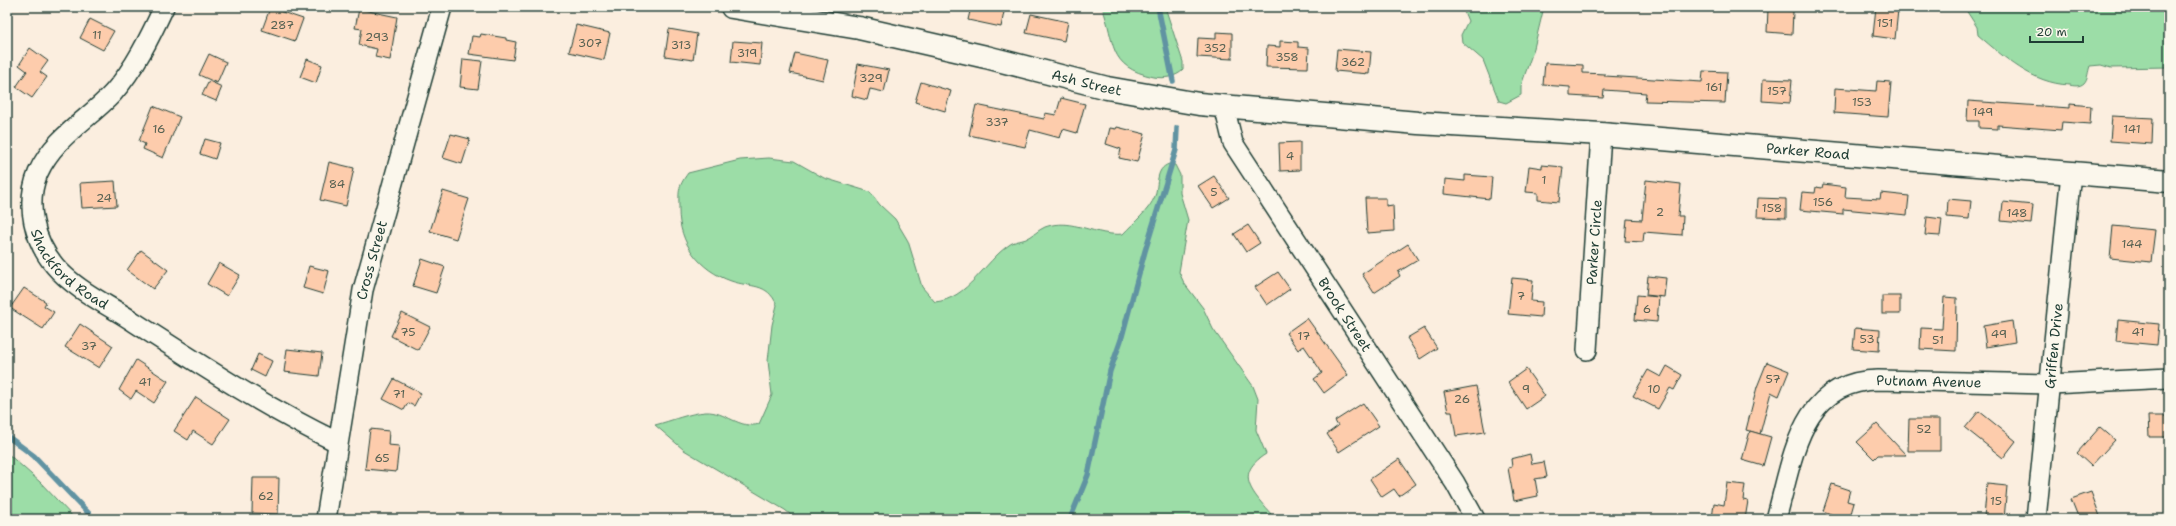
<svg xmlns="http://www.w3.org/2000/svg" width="2176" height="526" font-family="'Shantell Sans',sans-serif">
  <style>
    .green { fill: #9cdda7; stroke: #5e8d6e }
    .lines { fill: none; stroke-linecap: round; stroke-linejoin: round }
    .stream { stroke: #6093a2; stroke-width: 5.5 }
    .building { fill: #fdccac; stroke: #1f3d34 }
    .street-casing { stroke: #1f3d34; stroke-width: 22 }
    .secondary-casing { stroke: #1f3d34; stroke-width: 25 }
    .street { stroke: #fbf7ec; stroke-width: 19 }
    .secondary { stroke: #fbf7ec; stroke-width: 22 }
    .labels { text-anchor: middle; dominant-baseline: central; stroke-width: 3.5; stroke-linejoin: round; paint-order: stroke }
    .number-label { font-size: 12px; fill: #566152 }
    .street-label { font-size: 14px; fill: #1f3d34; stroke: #fbf7ec }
  </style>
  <rect width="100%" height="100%" fill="#fbeedf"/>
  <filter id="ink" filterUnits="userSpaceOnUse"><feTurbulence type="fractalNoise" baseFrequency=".025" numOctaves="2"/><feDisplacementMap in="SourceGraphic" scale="8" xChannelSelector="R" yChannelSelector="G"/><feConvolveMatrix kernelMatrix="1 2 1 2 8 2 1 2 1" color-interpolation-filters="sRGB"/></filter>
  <g filter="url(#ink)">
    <g class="green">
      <path d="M1102 7H1165L1183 62V70C1176 77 1164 79 1154 77 1106 67 1116 42 1102 7Z"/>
      <path d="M1462 7H1544L1534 48 1521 86V95L1506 103 1499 101 1483 60 1462 42 1461 35 1468 21Z"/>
      <path d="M1964 7H2169V67L2111 68 2101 65 2090 66C2088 71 2088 79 2084 83 2080 87 2074 86 2069 85 2032 83 2005 58 1978 35L1977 27Z"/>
      <path d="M769 158 794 161 824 178 870 192 880 205 895 219 908 241 922 287 935 302C968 299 984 262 1009 245 1014 241 1021 241 1026 239 1033 236 1038 230 1045 227 1072 217 1096 237 1123 234 1134 222 1149 211 1155 196 1159 183 1155 169 1169 164L1175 165 1180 175V193L1188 220 1179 272 1184 283 1203 308 1213 329 1253 386 1258 399 1256 430 1266 454C1230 476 1257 496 1275 519H792L790 514 785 510 684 450 655 425C671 421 689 413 706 412 725 411 740 430 759 424L772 395 768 361 772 325 777 305C767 282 751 288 731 281 699 270 679 243 679 210 679 192 677 188 688 173L740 160Z"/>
      <path d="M7 453 40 482 75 519H7Z"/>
    </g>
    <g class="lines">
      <g class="stream">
        <path d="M1158 7 1173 81"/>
        <path d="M7 436 34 456 94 519"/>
        <path d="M1070 519 1088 475 1110 371 1121 340 1145 251 1176 150 1177 128"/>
      </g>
    </g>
    <g class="building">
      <path d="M971 7H1005L1001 27 968 20Z"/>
      <path d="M1876 7 1898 10 1895 39 1873 36Z"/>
      <path d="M270 8 303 19 295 41 262 30Z"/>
      <path d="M359 9 397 17 390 60 375 57 377 49 359 45 362 29 355 28Z"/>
      <path d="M1768 9 1793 11 1792 34 1767 32Z"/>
      <path d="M1031 14 1068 22 1064 41 1026 33Z"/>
      <path d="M90 19 114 31 103 50 80 38Z"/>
      <path d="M576 25 610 33 604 60 569 52Z"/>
      <path d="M669 29 697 34 693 60 665 56Z"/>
      <path d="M1216 32 1232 33V59L1197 57 1198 38 1216 39Z"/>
      <path d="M481 34 506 38V40L516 42 513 60 469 54 472 36 480 37Z"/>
      <path d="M733 41 762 43 760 65 731 62Z"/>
      <path d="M1280 41 1298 42V47L1309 48 1308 68 1266 67 1267 46 1280 47Z"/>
      <path d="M30 48 48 61 40 72 47 77 32 98 16 87 27 71 19 65Z"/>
      <path d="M1337 49 1371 52 1369 74 1335 71Z"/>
      <path d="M795 53 828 60 823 80 790 73Z"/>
      <path d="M209 54 226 62 217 83 199 75Z"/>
      <path d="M307 59 322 65 316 83 300 77Z"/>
      <path d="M463 59 482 61 478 89 460 87Z"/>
      <path d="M1545 63 1583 65V73L1605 74V76L1702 82 1703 71 1727 72 1725 103 1645 101 1646 93 1604 90 1603 98 1570 96V87L1543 85Z"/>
      <path d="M858 64 889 70 884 92 870 89 867 100 852 96Z"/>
      <path d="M1763 79 1792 80 1790 103 1762 101Z"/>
      <path d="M209 81 222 87 216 101 202 95Z"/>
      <path d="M1877 81 1891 82 1888 117 1834 113 1835 88 1876 91Z"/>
      <path d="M921 82 951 91 945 111 915 102Z"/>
      <path d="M1061 98 1085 104 1077 133 1063 129 1060 138 1030 130 1025 147 969 135 976 105 1044 119 1045 113 1056 115Z"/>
      <path d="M1968 101 2070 108V104L2091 106 2090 124 2062 122 2061 130 1998 125V129L1979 128V121H1967Z"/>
      <path d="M153 106 180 117 163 158 143 149 145 144 139 141Z"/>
      <path d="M2112 116 2153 118 2152 144 2110 141Z"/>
      <path d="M1117 127 1145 134 1137 162 1119 158 1121 149 1106 144 1110 128 1116 129Z"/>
      <path d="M451 134 470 139 462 164 443 158Z"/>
      <path d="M205 139 220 143 215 159 200 154Z"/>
      <path d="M1300 142V170L1280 171 1279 143Z"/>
      <path d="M329 162 354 168 346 206 320 200Z"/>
      <path d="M1542 165 1563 167 1559 202 1538 200V193L1526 192 1529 166 1542 168Z"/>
      <path d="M1465 175 1492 177 1490 199 1444 194 1445 179 1465 181Z"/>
      <path d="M1214 176 1229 198 1213 208 1198 186Z"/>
      <path d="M1646 180 1681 184 1678 216H1683L1682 235 1644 232 1643 242 1625 241 1627 219 1642 220Z"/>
      <path d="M115 181 117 206 82 208 80 183Z"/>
      <path d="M1823 184 1846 187 1845 197 1880 199 1881 193 1909 196 1907 215 1843 209V214L1800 210 1802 192 1815 193 1816 187 1822 188Z"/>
      <path d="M443 191 469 199 456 239 430 231Z"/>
      <path d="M1365 198H1386V206L1393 205 1394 231 1367 233Z"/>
      <path d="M1758 198 1786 199V218L1757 217Z"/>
      <path d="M1948 199 1971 201 1969 219 1947 217Z"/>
      <path d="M2003 202 2033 205 2031 224 2001 221Z"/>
      <path d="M1927 217 1942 219 1940 236 1925 235Z"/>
      <path d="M1248 225 1260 243 1246 252 1234 234Z"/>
      <path d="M2113 226 2155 230 2151 262 2110 258Z"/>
      <path d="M1408 244 1418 260 1398 272 1400 276 1374 293 1362 274Z"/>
      <path d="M141 250 168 270 153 289 127 270Z"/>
      <path d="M422 259 445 267 436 293 413 286Z"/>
      <path d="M219 263 240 275 227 296 207 284Z"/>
      <path d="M309 266 329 271 323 294 303 288Z"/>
      <path d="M1278 272 1290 289 1267 305 1255 287Z"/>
      <path d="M1648 276 1666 278 1664 297 1646 295Z"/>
      <path d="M1512 278 1533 280 1531 301 1542 302 1541 317 1508 314Z"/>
      <path d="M24 288 46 302 44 306 54 312 43 329 10 308Z"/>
      <path d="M1637 295 1659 297 1657 322 1635 320Z"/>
      <rect x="1882" y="296" width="18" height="18"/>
      <path d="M1944 297 1957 298 1956 351 1920 349 1921 328 1942 329Z"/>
      <path d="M402 313 430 327 418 350 391 336Z"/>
      <path d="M1307 318 1348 375 1324 393 1314 379 1322 373 1319 368 1304 346 1298 350 1286 333Z"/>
      <path d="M2118 320 2159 324 2157 345 2116 341Z"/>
      <path d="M2012 321 2015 342 1986 347 1983 326Z"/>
      <path d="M80 324 113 346 99 368 65 347Z"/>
      <path d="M1424 328 1437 348 1420 359 1407 338Z"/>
      <path d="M1855 328 1880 330 1879 351 1853 349Z"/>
      <path d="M287 349 322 353 319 376 284 372Z"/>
      <path d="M258 354 272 361 265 377 251 370Z"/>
      <path d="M136 360 168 381 154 403 136 391 131 399 119 390Z"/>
      <path d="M1767 362 1789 371 1779 396 1771 392 1760 434 1746 430 1757 387Z"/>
      <path d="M1667 366 1682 375 1674 390 1670 388 1658 409 1633 396 1648 370 1661 377Z"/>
      <path d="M1526 369 1545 396 1526 409 1508 382Z"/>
      <path d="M394 379 421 393 414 406 408 403 404 410 383 399Z"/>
      <path d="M1476 386 1485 432 1456 436 1452 412H1448L1444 392Z"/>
      <path d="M196 397 230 419 213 444 193 431 188 440 174 431Z"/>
      <path d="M1363 403 1379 426 1339 452 1327 434 1338 426 1335 421Z"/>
      <path d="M1979 411 2016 441 2003 458 1965 428Z"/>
      <path d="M2148 416H2169V437H2149Z"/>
      <path d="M1909 419H1940V451H1908Z"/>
      <path d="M1877 424 1906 455H1878L1874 459 1857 442Z"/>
      <path d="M2100 427 2115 440 2091 466 2077 453Z"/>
      <path d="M370 429 389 431 388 445 399 446 396 472 365 469Z"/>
      <path d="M1750 431 1771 437 1763 466 1742 460Z"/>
      <path d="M1530 454 1532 464 1544 462 1547 477 1535 479 1538 496 1514 501 1508 468 1512 467 1511 459Z"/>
      <path d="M1399 459 1416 484 1399 496 1394 489 1382 497 1370 479Z"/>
      <path d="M253 478H279L278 514 252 513Z"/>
      <path d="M1727 483 1745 485 1743 500 1748 501 1745 519H1712L1714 503 1724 505Z"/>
      <path d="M1832 484 1850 490 1847 501 1854 503 1850 517 1842 515 1841 518 1823 511Z"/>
      <path d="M1987 484 2007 486 2004 519 1984 517Z"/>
      <path d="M2091 492 2101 519H2079L2071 499Z"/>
    </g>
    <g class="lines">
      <defs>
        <g id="street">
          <path id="s1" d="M164 7C150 37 135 68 113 93 88 120 54 137 38 173 25 204 34 241 55 266 75 290 109 305 134 322 201 365 266 408 337 442"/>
          <path id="s2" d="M1224 106 1233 143 1455 483 1475 519"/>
          <path id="s3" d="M1587 350 1601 134"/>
          <path id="s4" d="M326 519 363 290 442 7"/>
          <path id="s5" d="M1776 519C1793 460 1799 381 1878 380L2051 384 2169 378"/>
          <path id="s6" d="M2036 519 2071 173"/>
        </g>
        <g id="secondary">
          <path id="s7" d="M732 7 859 28 986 57 1107 88 1199 104 1418 123 1601 134 2169 181"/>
        </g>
      </defs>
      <use href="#street" class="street-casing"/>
      <use href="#secondary" class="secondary-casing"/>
      <use href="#street" class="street"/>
      <use href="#secondary" class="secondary"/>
    </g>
  </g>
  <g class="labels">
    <g class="number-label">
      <text x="1885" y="23">151</text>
      <text x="282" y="25">287</text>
      <text x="97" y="35">11</text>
      <text x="377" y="37">293</text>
      <text x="590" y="43">307</text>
      <text x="681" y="45">313</text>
      <text x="1215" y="48">352</text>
      <text x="747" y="53">319</text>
      <text x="1287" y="57">358</text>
      <text x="1353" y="62">362</text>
      <text x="871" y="78">329</text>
      <text x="1714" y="87">161</text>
      <text x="1777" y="91">157</text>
      <text x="1862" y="102">153</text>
      <text x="1983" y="112">149</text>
      <text x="997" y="122">337</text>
      <text x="159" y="129">16</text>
      <text x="2132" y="129">141</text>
      <text x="1290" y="156">4</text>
      <text x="1544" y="180">1</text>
      <text x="337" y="184">84</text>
      <text x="1214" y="192">5</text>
      <text x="104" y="198">24</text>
      <text x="1823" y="202">156</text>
      <text x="1772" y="208">158</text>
      <text x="1660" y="212">2</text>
      <text x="2017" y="213">148</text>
      <text x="2132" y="244">144</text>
      <text x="1521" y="296">7</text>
      <text x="1647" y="309">6</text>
      <text x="408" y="332">75</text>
      <text x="2138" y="332">41</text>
      <text x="1999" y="334">49</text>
      <text x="1304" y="336">17</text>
      <text x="1867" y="339">53</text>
      <text x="1938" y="340">51</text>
      <text x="89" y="346">37</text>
      <text x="1773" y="379">57</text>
      <text x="145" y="382">41</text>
      <text x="1526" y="389">9</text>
      <text x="1654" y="389">10</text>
      <text x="399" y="394">71</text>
      <text x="1462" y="399">26</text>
      <text x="1924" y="429">52</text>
      <text x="382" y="458">65</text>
      <text x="266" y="496">62</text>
      <text x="1996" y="501">15</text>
    </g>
    <g class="street-label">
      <text stroke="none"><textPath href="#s7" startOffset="363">Ash Street</textPath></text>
      <text stroke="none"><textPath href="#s7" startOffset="1088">Parker Road</textPath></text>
      <text stroke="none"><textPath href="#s3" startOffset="108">Parker Circle</textPath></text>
      <text stroke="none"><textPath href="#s4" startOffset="263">Cross Street</textPath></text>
      <text stroke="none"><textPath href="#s1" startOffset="322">Shackford Road</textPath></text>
      <text stroke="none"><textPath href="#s2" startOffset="243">Brook Street</textPath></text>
      <text stroke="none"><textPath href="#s6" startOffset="174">Griffen Drive</textPath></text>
      <text stroke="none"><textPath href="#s5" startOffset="240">Putnam Avenue</textPath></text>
    </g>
  </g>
  <rect width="2176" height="526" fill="none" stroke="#fbf7ec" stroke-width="24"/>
  <rect x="12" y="12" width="2152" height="502" fill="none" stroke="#1f3d34" stroke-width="1.5" filter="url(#ink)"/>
  <path d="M2030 36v6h53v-6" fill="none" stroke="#1f3d34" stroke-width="2"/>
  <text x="2036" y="36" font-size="12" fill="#1f3d34" stroke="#fbf7ec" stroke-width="3" paint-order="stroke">20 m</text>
</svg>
